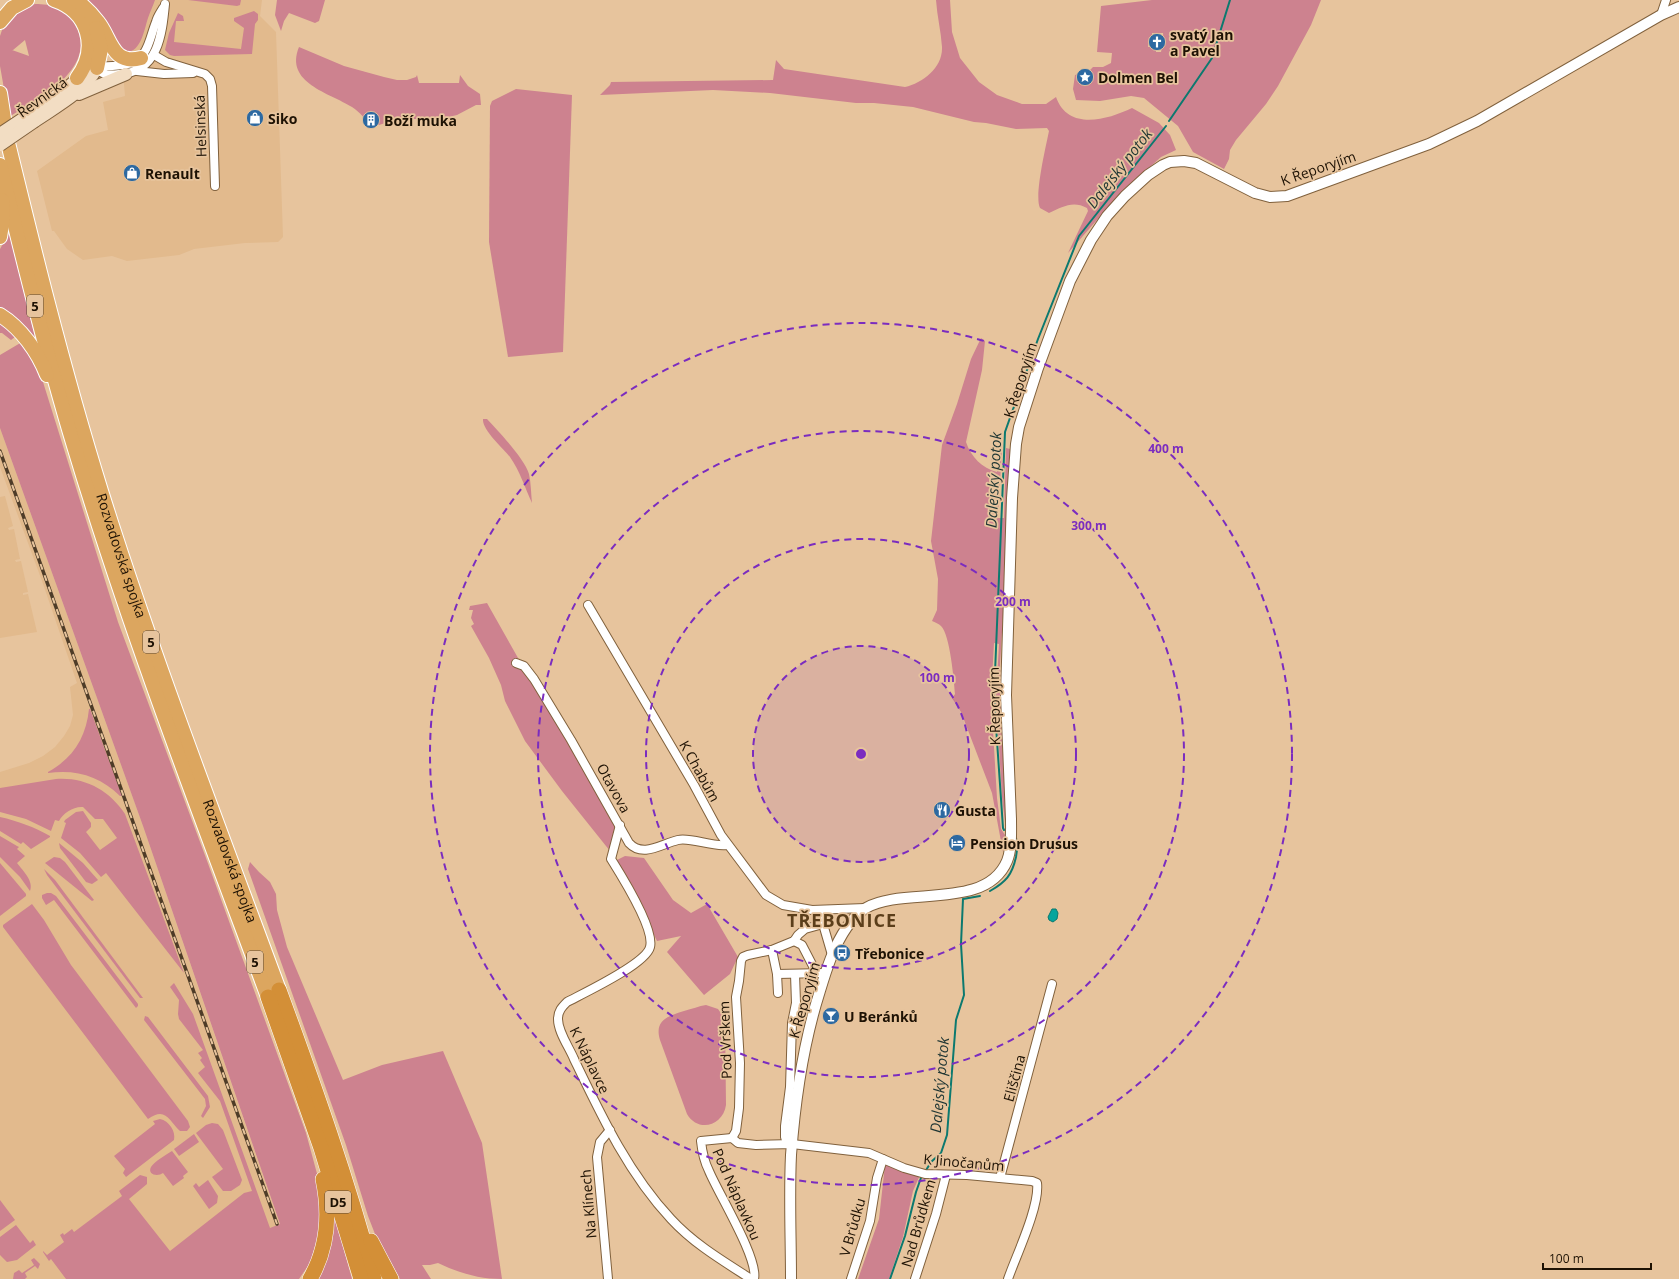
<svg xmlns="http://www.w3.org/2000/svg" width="1679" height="1279" font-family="'Open Sans',sans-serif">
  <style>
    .built { fill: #e2ba8d }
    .green { fill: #cd828f; fill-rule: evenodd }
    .water { fill: #04a59d; stroke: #0c796f }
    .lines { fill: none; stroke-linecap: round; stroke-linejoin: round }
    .stream { stroke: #0c796f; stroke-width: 2 }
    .minor-casing { stroke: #80613d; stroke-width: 10 }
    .tertiary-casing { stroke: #80613d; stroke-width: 12 }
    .secondary-casing { stroke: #80613d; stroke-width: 14 }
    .trunk-casing { stroke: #fff; stroke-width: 16 }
    .motorway-casing { stroke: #fff; stroke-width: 16 }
    .minor { stroke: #fff; stroke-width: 8 }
    .tertiary { stroke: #fff; stroke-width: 10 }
    .secondary { stroke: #f2ddc3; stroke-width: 12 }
    .trunk { stroke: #dca65f; stroke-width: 14 }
    .motorway { stroke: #d38f37; stroke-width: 15 }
    .rail-casing { stroke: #4e3c28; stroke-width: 3.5 }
    .rail { stroke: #e7c49d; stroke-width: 2; stroke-dasharray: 6; stroke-linecap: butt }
    .secondary-bridge-casing { stroke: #80613d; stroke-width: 14; stroke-linecap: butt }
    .secondary-bridge { stroke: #f2ddc3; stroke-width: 12 }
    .ring { fill: none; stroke: #7b2cbf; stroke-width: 2; stroke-dasharray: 7 5 }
    .labels { text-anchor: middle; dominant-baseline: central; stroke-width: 3.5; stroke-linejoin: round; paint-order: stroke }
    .shield { fill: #e7c49d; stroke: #5a4732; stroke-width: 1 }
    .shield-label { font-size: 13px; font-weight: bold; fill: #1e1204 }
    .poi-label { font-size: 14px; font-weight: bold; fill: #1e1204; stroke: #e7c49d; text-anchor: start }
    .street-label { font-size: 14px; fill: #1e1204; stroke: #e7c49d }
    .water-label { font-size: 15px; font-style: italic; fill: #1e3533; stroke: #e7c49d }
    .district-label { font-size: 18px; font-weight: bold; letter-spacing: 1px; fill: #5b3e1a; stroke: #e7c49d }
    .centre { fill: #7b2cbf; stroke: #e7c49d; stroke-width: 2 }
    .ring-label { font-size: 12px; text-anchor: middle; font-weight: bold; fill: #7b2cbf; stroke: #e7c49d; stroke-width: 3.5; stroke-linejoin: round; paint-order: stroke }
  </style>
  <rect width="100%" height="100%" fill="#e7c49d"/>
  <g class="built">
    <path d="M89 0H262L260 16 276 32 283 237 278 242 245 243 194 249 179 255 127 261 112 256 83 260 67 249 54 231H52L37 171 86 136 108 130 103 102 125 96 121 48Z"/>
    <path d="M0 428 143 826 280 1225 224 1279H0V772L29 763 43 756 55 747 64 736 70 726 73 715 70 687 77 683 42 581 0 467Z"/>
    <path d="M5 496 13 526 8 528 9 530 14 529 20 559 15 560 16 562 21 561 28 592 23 593V595L28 594 37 632 0 638V497Z"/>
  </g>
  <g class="green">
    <path d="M84 0H155C153 6 150 12 148 18 144 30 141 54 124 52Z"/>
    <path d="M188 0H241L240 5 237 6Z"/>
    <path d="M277 0H325L319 21 315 23 289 13 284 21 281 31 275 15Z"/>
    <path d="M936 0H950L952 32 960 58 979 82 997 95 1022 104H1046L1056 97C1068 131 1107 120 1132 108L1159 123 1170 135 1176 150 1161 157 1118 196 1068 253 1088 211 1087 208C1073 200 1062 207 1049 213L1040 208C1034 196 1046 146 1049 131L1047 128 1016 129 986 123 974 122 913 107 874 103H856L770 93 713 90 600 95 610 85 611 82 773 80 776 60 784 69 905 87C923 83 943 67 942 47 941 31 937 16 936 0Z"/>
    <path d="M1152 0H1321L1311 25 1278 86 1266 104 1236 140 1230 150 1229 159 1224 169 1193 152 1178 126 1144 98 1131 96 1100 101 1076 100 1073 89 1075 75 1090 70 1093 67H1103L1111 63 1112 53 1097 52 1101 6ZM1152 33H1163L1164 47H1162L1161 52H1156V47H1148L1149 37H1152Z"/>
    <path d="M35 4C51 4 65 8 74 23 101 67 40 98 9 117L0 66V36L4 24 23 7ZM25 40 29 56 12 50H13Z"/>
    <path d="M254 11 258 14V20L255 24 252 54 174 56 170 55 165 50 169 33 178 13 183 16 184 21H176L174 42 241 49 244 28 234 21V18Z"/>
    <path d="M299 47 344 66 384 77 397 80H407L416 77 417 75 419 83H459L460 75 468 86 480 94 481 105H476L457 115 440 119H398L379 125H373C365 120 360 112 352 107 330 93 284 83 299 47Z"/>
    <path d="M516 89 572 95 563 352 508 357 489 242 490 106 492 101Z"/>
    <path d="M8 234 10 236 35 337 0 310V249Z"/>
    <path d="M0 320 16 336 15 337 11 340 2 333H0Z"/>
    <path d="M981 338 985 341 982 370 966 442C971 457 982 468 997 472L999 447 1002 448 998 518H1004L1006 448 1010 449V453L1004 599 1000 665 1001 727 1007 809 1006 831 1002 797 996 697 999 644 994 643 991 697 997 798 1001 829 1005 835 1003 852 992 793 961 712 952 698 955 694C954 681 950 634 941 626 939 624 935 622 932 621L937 610 938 579 931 541 942 445 957 404 971 359Z"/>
    <path d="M22 342 43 382 118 622 206 858 306 1133 319 1181 321 1226 310 1263 299 1279H66L51 1259 49 1261 43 1252V1251L47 1255 64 1242 60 1235 63 1233 64 1235 72 1229 74 1232 122 1196 119 1191 140 1175 147 1177V1184L129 1199 170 1251 244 1193 252 1191 220 1101 198 1073 205 1067 200 1060 202 1058 198 1053 203 1050 179 1019 178 1014 179 1000 170 987 174 983 193 1014 270 1228 280 1224 143 826 0 428V355Z"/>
    <path d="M483 419H487C499 432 524 458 529 474 531 483 531 494 532 503 525 488 520 471 510 457 503 448 482 430 483 419Z"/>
    <path d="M487 603 531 681 607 809C617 829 617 829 610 851L562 791 525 741 505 701 501 685 489 658 471 626 474 624 471 618 473 610H469L470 606Z"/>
    <path d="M89 709H90L122 796H120C100 776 76 769 48 773V772C73 758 86 738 89 709Z"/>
    <path d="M56 779C85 777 109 790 125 814L184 973 106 873 101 877 80 853 61 838 66 823 64 822 65 820 76 812 83 811 91 823V827L86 832 100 850 117 838 103 819H95L83 807C74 806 63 813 59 821L55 820 51 831 26 819 0 812V788Z"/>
    <path d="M0 817C18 821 34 827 50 836V837L31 849 23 842 21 844 0 831Z"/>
    <path d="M0 836 17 846 19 847 17 849 25 856 17 863C23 871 34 881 30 891L20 877 0 857Z"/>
    <path d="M59 843 83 863 98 880 92 884 86 882 60 848Z"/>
    <path d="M625 856 644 858 673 900 691 913 707 904 738 957 730 974 704 995 667 952 681 936 657 941 617 860Z"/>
    <path d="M54 857 60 858 65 862 94 900 92 901 45 863Z"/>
    <path d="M250 862 259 872 270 882 276 894 277 910 287 947 343 1080 382 1065 443 1051 482 1143 502 1279C479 1279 459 1273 438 1263L430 1265H422L431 1279H400L375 1234 368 1216 346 1145 248 869Z"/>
    <path d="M0 863 26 894V896L0 916Z"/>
    <path d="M44 869 55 880 143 998H140L47 875Z"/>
    <path d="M47 893H51L56 896 138 1004V1006L136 1008 54 900 46 905 42 898V895Z"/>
    <path d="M32 904 44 920 71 965 188 1121 190 1127 187 1131H180C169 1121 166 1106 148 1119L3 927V925Z"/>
    <path d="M706 1005 718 1009 725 1019 726 1105C723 1126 698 1133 687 1114L660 1040C654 1020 668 1016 684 1011 692 1009 699 1006 706 1005Z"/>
    <path d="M145 1016 148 1017 208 1096 210 1107 203 1118 201 1116 206 1106 205 1099 144 1020Z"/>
    <path d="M160 1119C169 1121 176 1131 174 1140L126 1177 123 1173 125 1169 114 1156 155 1124 153 1121Z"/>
    <path d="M212 1123 218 1124 223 1130 242 1180 240 1185 231 1191H223L212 1177 223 1169 196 1133 206 1125Z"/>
    <path d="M194 1134 199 1142 179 1156 174 1149Z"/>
    <path d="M172 1151 188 1172 183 1176 184 1178 173 1186 163 1173C158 1177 147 1175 151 1167 155 1161 166 1155 172 1151Z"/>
    <path d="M885 1165 920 1175 913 1191 903 1237 889 1279H858L879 1219Z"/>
    <path d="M208 1180 218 1196 217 1203 209 1209 193 1186 196 1183 199 1187Z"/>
    <path d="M0 1200 15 1220 0 1231Z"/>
    <path d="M334 1215 352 1279H317Z"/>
    <path d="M16 1225 30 1243 33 1240 36 1245 17 1260 7 1262 0 1255V1237Z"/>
    <path d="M34 1258 40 1264 38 1269 35 1266 25 1273 27 1277 25 1279H13L14 1273 19 1270 22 1273 34 1265 31 1260Z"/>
  </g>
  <path class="water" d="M1052 909H1056L1058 913 1057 919 1053 922 1049 920 1048 917Z"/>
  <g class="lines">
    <g class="stream">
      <path d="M1169 121 1212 58 1230 0"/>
      <path d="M1004 830 1003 828 994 697 1005 432 1038 339 1079 236 1166 126"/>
      <path d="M990 891C1006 882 1012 875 1016 857 1017 851 1018 843 1016 838"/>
      <path d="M925 1172 931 1162 941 1153 947 1135 956 1020 964 995 961 944 963 899 980 896"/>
      <path d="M890 1279 905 1236 916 1192 922 1175"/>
    </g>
    <defs>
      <g id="minor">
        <path d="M1661 15 1666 0"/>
        <path d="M154 55 166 62 205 74 210 79 212 86 215 186"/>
        <path d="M97 68C103 76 111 75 120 74 158 72 162 35 165 4"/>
        <path d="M97 68C107 65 118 67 128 64 149 58 149 39 156 22 157 17 160 13 163 8"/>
        <path d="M137 71 164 74 193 73"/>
        <path d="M588 605 694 785 721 835 766 895 783 905 812 910 865 908"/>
        <path d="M516 663 524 666 534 679 571 740 629 843C643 858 661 844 678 840 691 837 711 847 727 845"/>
        <path d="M620 825 611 859C621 875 655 929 650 947 646 964 584 993 567 1002 562 1007 558 1011 558 1019 558 1032 569 1047 574 1059 601 1115 628 1173 671 1219 694 1244 723 1261 751 1279"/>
        <path d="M822 910 823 924 832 955"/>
        <path d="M794 941 802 945 816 972"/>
        <path d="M772 950 777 974 778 993"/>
        <path d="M777 974 825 973"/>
        <path d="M732 1138 736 1131 739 1108 740 1063 736 997 739 981 741 961 743 957 748 955 772 950 794 941 798 935 805 929 823 924"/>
        <path d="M787 1144 785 1137V1126L790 1087 792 1023 796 1003 795 974"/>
        <path d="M1000 1178 1052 984"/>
        <path d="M608 1279 597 1157 600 1142 610 1130"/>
        <path d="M754 1279C759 1259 718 1193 709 1171 704 1161 702 1151 701 1141L732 1138 738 1143 756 1145 792 1144 869 1153 904 1168 925 1174 967 1175 1032 1181 1037 1183C1040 1206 1016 1256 1008 1279"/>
        <path d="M851 1279 870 1221 877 1178 883 1159"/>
        <path d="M915 1279 936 1214 946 1175"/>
      </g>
      <path id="tertiary" d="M791 1279C791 1238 789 1196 791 1155 795 1101 803 1045 819 994 826 971 833 947 847 927 852 920 859 912 866 908 903 886 986 911 1007 861 1012 849 1011 833 1011 819L1006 695 1012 498 1016 444 1019 427 1038 368 1070 281 1091 240 1107 216 1125 196 1148 175 1163 165 1170 162 1184 161 1196 163 1255 193 1270 197 1287 196 1429 144 1477 121 1661 15 1679 7"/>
      <g id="secondary">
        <path d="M79 94 126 74"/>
        <path d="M33 112 66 89 84 73"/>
        <path d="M35 121C57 106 84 92 97 68"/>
      </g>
      <g id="trunk">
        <path d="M54 0C89 12 99 48 77 78"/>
        <path d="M76 0C84 6 92 14 98 22 111 38 112 66 141 58"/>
        <path d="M0 22 12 8 27 0"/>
        <path d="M96 28 101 49 97 68"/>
        <path d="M0 93 4 119"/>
        <path id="s1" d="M0 110C31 238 62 366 101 491 154 660 218 825 279 990"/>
        <path d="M0 165C23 259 46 353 74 446 130 632 200 814 268 997"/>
        <path d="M0 237 3 218 2 200"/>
        <path d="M0 315C21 328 38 352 47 375"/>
      </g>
      <g id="motorway">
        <path d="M279 990C314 1085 348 1181 374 1279"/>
        <path d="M268 997 321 1148 361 1279"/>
        <path d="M371 1241 391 1279"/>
        <path d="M310 1279C328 1248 330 1213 323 1179"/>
      </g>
    </defs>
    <use href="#minor" class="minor-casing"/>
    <use href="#tertiary" class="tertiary-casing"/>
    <use href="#secondary" class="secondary-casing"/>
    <use href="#trunk" class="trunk-casing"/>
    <use href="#motorway" class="motorway-casing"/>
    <use href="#minor" class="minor"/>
    <use href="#tertiary" class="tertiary"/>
    <use href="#secondary" class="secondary"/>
    <use href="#trunk" class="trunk"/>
    <use href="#motorway" class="motorway"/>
    <defs>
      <path id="rail" d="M0 451 277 1224"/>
    </defs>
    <use href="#rail" class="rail-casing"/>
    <use href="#rail" class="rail"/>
    <defs>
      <g id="secondary-bridge">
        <path d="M0 134 33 112"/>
        <path d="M0 145 35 121"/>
      </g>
    </defs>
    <use href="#secondary-bridge" class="secondary-bridge-casing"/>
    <use href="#secondary-bridge" class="secondary-bridge"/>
  </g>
  <circle cx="861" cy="754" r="108" fill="#7b2cbf" fill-opacity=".12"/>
  <g class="ring">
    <circle cx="861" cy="754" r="108"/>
    <circle cx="861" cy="754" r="215"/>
    <circle cx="861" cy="754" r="323"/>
    <circle cx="861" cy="754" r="431"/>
  </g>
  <defs>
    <symbol id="church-disc" viewBox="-11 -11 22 22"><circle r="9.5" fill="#2d69a1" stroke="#e7c49d"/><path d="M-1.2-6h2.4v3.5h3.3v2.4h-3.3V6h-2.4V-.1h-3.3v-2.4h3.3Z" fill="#fff"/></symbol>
    <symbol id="sight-disc" viewBox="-11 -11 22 22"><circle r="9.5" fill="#2d69a1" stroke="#e7c49d"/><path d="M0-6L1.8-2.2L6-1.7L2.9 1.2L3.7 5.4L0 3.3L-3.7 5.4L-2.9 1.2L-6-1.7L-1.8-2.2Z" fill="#fff"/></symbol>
    <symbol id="shop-disc" viewBox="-11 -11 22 22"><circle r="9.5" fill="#2d69a1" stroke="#e7c49d"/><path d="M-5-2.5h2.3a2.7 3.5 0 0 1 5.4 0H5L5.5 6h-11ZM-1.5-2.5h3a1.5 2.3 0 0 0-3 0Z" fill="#fff"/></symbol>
    <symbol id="building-disc" viewBox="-11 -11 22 22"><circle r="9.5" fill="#2d69a1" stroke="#e7c49d"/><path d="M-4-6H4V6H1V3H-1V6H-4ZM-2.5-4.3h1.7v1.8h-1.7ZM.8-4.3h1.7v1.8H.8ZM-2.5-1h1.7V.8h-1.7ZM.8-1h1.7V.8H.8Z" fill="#fff"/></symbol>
    <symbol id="restaurant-disc" viewBox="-11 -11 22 22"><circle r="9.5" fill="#2d69a1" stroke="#e7c49d"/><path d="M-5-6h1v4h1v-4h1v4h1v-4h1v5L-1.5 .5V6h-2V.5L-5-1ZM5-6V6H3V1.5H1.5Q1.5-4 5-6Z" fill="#fff"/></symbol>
    <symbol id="hotel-disc" viewBox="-11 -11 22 22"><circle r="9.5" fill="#2d69a1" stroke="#e7c49d"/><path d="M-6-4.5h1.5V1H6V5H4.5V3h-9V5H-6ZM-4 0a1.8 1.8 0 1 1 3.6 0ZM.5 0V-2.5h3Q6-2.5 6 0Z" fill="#fff"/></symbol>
    <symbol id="bus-disc" viewBox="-11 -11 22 22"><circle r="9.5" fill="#2d69a1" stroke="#e7c49d"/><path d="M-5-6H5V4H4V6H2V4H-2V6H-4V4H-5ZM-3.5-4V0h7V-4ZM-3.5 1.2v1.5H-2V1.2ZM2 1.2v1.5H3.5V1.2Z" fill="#fff"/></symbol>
    <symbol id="bar-disc" viewBox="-11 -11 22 22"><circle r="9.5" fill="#2d69a1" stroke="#e7c49d"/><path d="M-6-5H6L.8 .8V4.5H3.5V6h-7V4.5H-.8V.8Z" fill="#fff"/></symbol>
  </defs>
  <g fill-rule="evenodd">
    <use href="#church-disc" x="1147" y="32" width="20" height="20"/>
    <use href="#sight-disc" x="1075" y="67" width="20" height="20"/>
    <use href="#shop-disc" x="245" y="108" width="20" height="20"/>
    <use href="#building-disc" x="361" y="110" width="20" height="20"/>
    <use href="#shop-disc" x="122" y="163" width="20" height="20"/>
    <use href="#restaurant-disc" x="932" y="800" width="20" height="20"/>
    <use href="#hotel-disc" x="947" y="833" width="20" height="20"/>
    <use href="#bus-disc" x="832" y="943" width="20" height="20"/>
    <use href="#bar-disc" x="821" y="1006" width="20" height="20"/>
  </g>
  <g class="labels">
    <g class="shield">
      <rect x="27" y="295" width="16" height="22" rx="3"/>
      <rect x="143" y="631" width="16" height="22" rx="3"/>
      <rect x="247" y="951" width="16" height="22" rx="3"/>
      <rect x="325" y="1191" width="26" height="22" rx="3"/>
    </g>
    <g class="shield-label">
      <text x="35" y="306">5</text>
      <text x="151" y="642">5</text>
      <text x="255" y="962">5</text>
      <text x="338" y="1202">D5</text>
    </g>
    <g class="poi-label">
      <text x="1170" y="34">svatý Jan<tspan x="1170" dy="16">a Pavel</tspan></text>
      <text x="1098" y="77">Dolmen Bel</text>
      <text x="268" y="118">Siko</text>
      <text x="384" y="120">Boží muka</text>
      <text x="145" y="173">Renault</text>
      <text x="955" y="810">Gusta</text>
      <text x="970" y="843">Pension Drusus</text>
      <text x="855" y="953">Třebonice</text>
      <text x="844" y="1016">U Beránků</text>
    </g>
    <g class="street-label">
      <text transform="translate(42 97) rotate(-36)">Řevnická</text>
      <text transform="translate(200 126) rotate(-92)">Helsinská</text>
      <text transform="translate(1318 168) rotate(-19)">K Řeporyjím</text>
      <text transform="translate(1020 380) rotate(-72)">K Řeporyjím</text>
      <text stroke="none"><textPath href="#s1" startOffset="462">Rozvadovská spojka</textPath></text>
      <text transform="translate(994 706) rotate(-91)">K Řeporyjím</text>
      <text transform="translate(700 771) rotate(61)">K Chabům</text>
      <text transform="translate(614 788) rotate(61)">Otavova</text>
      <text stroke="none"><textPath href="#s1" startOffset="786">Rozvadovská spojka</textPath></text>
      <text transform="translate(804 1000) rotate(-74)">K Řeporyjím</text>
      <text transform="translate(725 1040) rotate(-92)">Pod Vrškem</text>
      <text transform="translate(590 1060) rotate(64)">K Náplavce</text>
      <text transform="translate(1014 1078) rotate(-75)">Eliščina</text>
      <text transform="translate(964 1162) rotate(5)">K Jinočanům</text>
      <text transform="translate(737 1194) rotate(66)">Pod Náplavkou</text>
      <text transform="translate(588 1204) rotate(-95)">Na Klínech</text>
      <text transform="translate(918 1223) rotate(-74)">Nad Brůdkem</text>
      <text transform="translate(852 1227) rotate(-74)">V Brůdku</text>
    </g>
    <g class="water-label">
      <text transform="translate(1119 168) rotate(-52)">Dalejský potok</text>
      <text transform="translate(993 480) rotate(-87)">Dalejský potok</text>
      <text transform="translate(939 1085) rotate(-85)">Dalejský potok</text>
    </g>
    <g class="district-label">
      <text x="842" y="920">TŘEBONICE</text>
    </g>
  </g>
  <circle cx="861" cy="754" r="6" class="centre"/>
  <g class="ring-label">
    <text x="1166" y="453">400 m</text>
    <text x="1089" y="530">300 m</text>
    <text x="1013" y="606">200 m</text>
    <text x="937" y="682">100 m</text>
  </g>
  <path d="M1543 1263v6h108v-6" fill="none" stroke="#1e1204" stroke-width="2"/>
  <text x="1549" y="1263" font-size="12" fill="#1e1204" stroke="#e7c49d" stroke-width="3" paint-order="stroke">100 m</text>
</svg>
